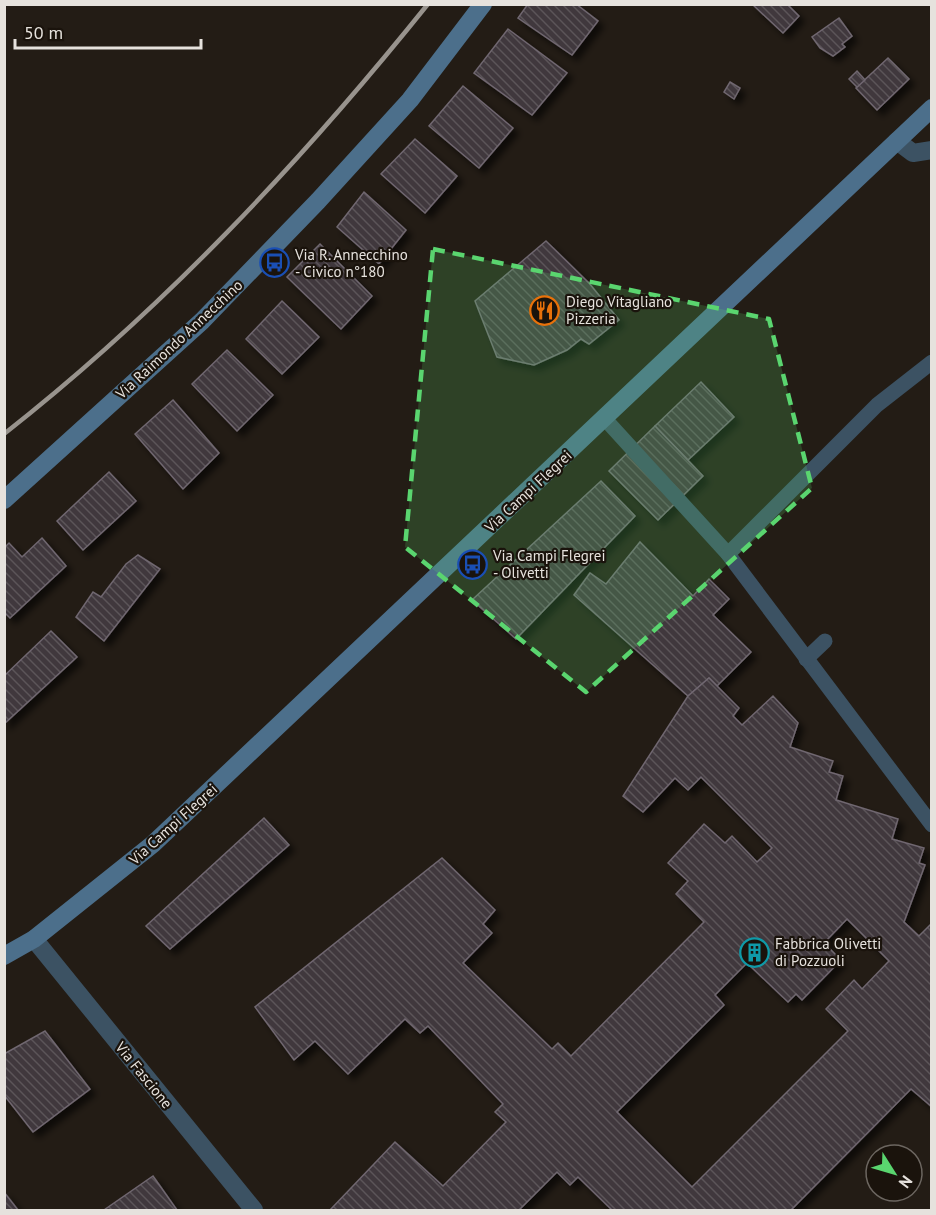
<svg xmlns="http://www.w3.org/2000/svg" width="936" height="1215" font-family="'PT Sans',sans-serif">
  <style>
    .building { fill: url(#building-back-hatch); stroke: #706770; stroke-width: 1.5; fill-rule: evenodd; filter: url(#shadow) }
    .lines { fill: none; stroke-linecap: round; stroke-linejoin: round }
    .lane { stroke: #3c5263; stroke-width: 15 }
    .street { stroke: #3c5263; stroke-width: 18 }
    .secondary { stroke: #4c6f8b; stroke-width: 18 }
    .rail { stroke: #98938d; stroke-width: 4.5 }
    .marked { fill: #5ad56f; fill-opacity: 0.2; stroke: #5ad56f; stroke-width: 4.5; stroke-dasharray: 12 8; stroke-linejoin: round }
    .labels { text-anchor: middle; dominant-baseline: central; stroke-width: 4.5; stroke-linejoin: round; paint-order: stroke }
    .poi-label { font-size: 15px; fill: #e6e2dd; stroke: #1a130c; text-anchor: start }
    .street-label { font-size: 15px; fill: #e6e2dd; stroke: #1a130c }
  </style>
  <defs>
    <pattern id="building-back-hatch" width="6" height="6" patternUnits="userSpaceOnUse" patternTransform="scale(1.5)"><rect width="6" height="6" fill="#3f373e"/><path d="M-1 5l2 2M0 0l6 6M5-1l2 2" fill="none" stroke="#5b5459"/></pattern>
    <filter id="shadow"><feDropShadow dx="5.5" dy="5.5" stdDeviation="3" flood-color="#0009"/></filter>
  </defs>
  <rect width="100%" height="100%" fill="#231c15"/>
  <g class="building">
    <path d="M528 4H576L598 21 572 55 518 18Z"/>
    <path d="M752 4H787L799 16 783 33Z"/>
    <path d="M839 18 852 36 842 44 845 47 833 56 820 48 812 37Z"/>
    <path d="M508 29 567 73 532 115 474 73Z"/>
    <path d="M888 58 909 79 877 110 856 88Z"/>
    <path d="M857 71 865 80 857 87 849 79Z"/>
    <path d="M730 82 740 88 734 99 724 92Z"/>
    <path d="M463 86 513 128 479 168 429 126Z"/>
    <path d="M415 139 457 176 425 213 381 174Z"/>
    <path d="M364 192 406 230 379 264 337 227Z"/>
    <path d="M546 241 589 283 619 320 589 344 581 339 567 350 534 365 497 357 475 301Z"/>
    <path d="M320 244 372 296 341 329 287 277Z"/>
    <path d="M282 301 319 337 282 374 246 339Z"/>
    <path d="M227 350 273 395 237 431 192 384Z"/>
    <path d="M701 382 734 417 688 460 655 426Z"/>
    <path d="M173 400 219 453 183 489 135 434Z"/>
    <path d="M655 426 703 476 658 520 609 471Z"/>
    <path d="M109 472 136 501 83 550 57 521Z"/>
    <path d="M601 481 635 516 516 639 472 600Z"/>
    <path d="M42 538 66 566 10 618 4 612V548L9 543 22 557Z"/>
    <path d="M640 542 693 596 709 579 729 599 713 615 751 652 717 686 709 678 688 696 574 595 590 573 606 584Z"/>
    <path d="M138 555 160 569 104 641 76 617 93 592 101 597 126 564Z"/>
    <path d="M51 631 77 657 4 724V676Z"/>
    <path d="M709 678 739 708 733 716 742 725 773 696 798 723 790 747 833 761 829 772 843 776 836 800 898 819 892 839 924 848 919 863 925 865 904 922 919 936 932 923V1107L911 1089 791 1210H612L578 1177 570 1185 557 1172 519 1210H330L395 1142 443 1186 506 1122 495 1112 503 1104 428 1026 420 1033 405 1019 348 1074 315 1041 294 1060 255 1007 442 858 495 910 483 924 492 933 463 963 552 1049 558 1043 571 1056 704 922 676 894 688 881 668 863 704 824 725 843 732 836 757 862 772 848 701 777 688 790 675 778 643 812 623 796 688 696ZM847 919 889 961 862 989 854 980 826 1009 848 1031 692 1187 617 1112 724 1005 715 995 747 963 788 1002 796 994 802 1000 841 960 824 943Z"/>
    <path d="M264 818 289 845 170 949 146 926Z"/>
    <path d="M45 1031 90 1089 33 1132 4 1095V1054Z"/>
    <path d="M153 1176 177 1210H104Z"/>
    <path d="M4 1192 18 1210H4Z"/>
  </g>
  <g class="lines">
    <g class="lane">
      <path d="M605 419 728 554 932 825"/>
      <path d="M728 554 877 405 932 362"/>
      <path d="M806 659 825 641"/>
    </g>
    <g class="street">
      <path d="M897 141 913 153 932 150"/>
      <path d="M34 939 254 1210"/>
    </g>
    <g class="secondary">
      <path d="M4 500 202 321 318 201 410 100 483 4"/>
      <path d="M4 956 34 939 153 844 932 108"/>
    </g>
    <path class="rail" d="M4 434C163 309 301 162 428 4"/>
  </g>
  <path class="marked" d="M433 249 769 319 812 488 586 692 405 547Z"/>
  <defs>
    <symbol id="bus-ring" viewBox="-11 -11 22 22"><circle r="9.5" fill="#1a130c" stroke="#1a4fb4" stroke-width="1.5"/><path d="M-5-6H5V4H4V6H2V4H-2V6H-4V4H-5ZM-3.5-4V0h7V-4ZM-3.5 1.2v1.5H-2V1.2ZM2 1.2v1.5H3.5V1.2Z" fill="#1a4fb4"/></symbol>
    <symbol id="restaurant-ring" viewBox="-11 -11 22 22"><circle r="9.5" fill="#1a130c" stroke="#e8710a" stroke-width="1.5"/><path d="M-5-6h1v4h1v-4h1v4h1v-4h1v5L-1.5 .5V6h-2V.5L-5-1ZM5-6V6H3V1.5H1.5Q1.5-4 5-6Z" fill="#e8710a"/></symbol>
    <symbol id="building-ring" viewBox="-11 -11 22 22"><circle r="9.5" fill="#1a130c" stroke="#0f9aa8" stroke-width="1.5"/><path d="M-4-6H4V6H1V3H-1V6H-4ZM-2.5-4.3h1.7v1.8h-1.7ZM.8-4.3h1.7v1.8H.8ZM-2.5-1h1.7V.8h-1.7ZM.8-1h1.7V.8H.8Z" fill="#0f9aa8"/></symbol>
  </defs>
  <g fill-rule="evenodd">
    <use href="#bus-ring" x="258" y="246" width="33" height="33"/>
    <use href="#restaurant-ring" x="528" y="294" width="33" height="33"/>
    <use href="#bus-ring" x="456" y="548" width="33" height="33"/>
    <use href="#building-ring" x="738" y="936" width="33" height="33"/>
  </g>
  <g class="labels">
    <g class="poi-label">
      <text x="295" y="254">Via R. Annecchino<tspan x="295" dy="17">- Civico n°180</tspan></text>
      <text x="566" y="301">Diego Vitagliano<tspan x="566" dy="17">Pizzeria</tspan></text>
      <text x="493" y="555">Via Campi Flegrei<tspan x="493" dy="17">- Olivetti</tspan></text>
      <text x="775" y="943">Fabbrica Olivetti<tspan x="775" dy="17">di Pozzuoli</tspan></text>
    </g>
    <g class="street-label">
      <text transform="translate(179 339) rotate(-43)">Via Raimondo Annecchino</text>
      <text transform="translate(528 491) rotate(-43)">Via Campi Flegrei</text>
      <text transform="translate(173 824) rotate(-42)">Via Campi Flegrei</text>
      <text transform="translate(144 1075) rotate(51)">Via Fascione</text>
    </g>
  </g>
  <rect width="936" height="1215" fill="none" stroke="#e6e2dd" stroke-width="12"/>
  <g transform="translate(894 1173) rotate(127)"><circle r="28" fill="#1a130c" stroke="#6c6660" stroke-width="1.5"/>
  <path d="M0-4.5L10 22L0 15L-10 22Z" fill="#5ad56f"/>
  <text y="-9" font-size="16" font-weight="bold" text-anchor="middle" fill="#e6e2dd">N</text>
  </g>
  <path d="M15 39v9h186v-9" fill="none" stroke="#e6e2dd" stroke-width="3"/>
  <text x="24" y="39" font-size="18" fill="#e6e2dd" stroke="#1a130c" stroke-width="4.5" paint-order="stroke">50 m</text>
</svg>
